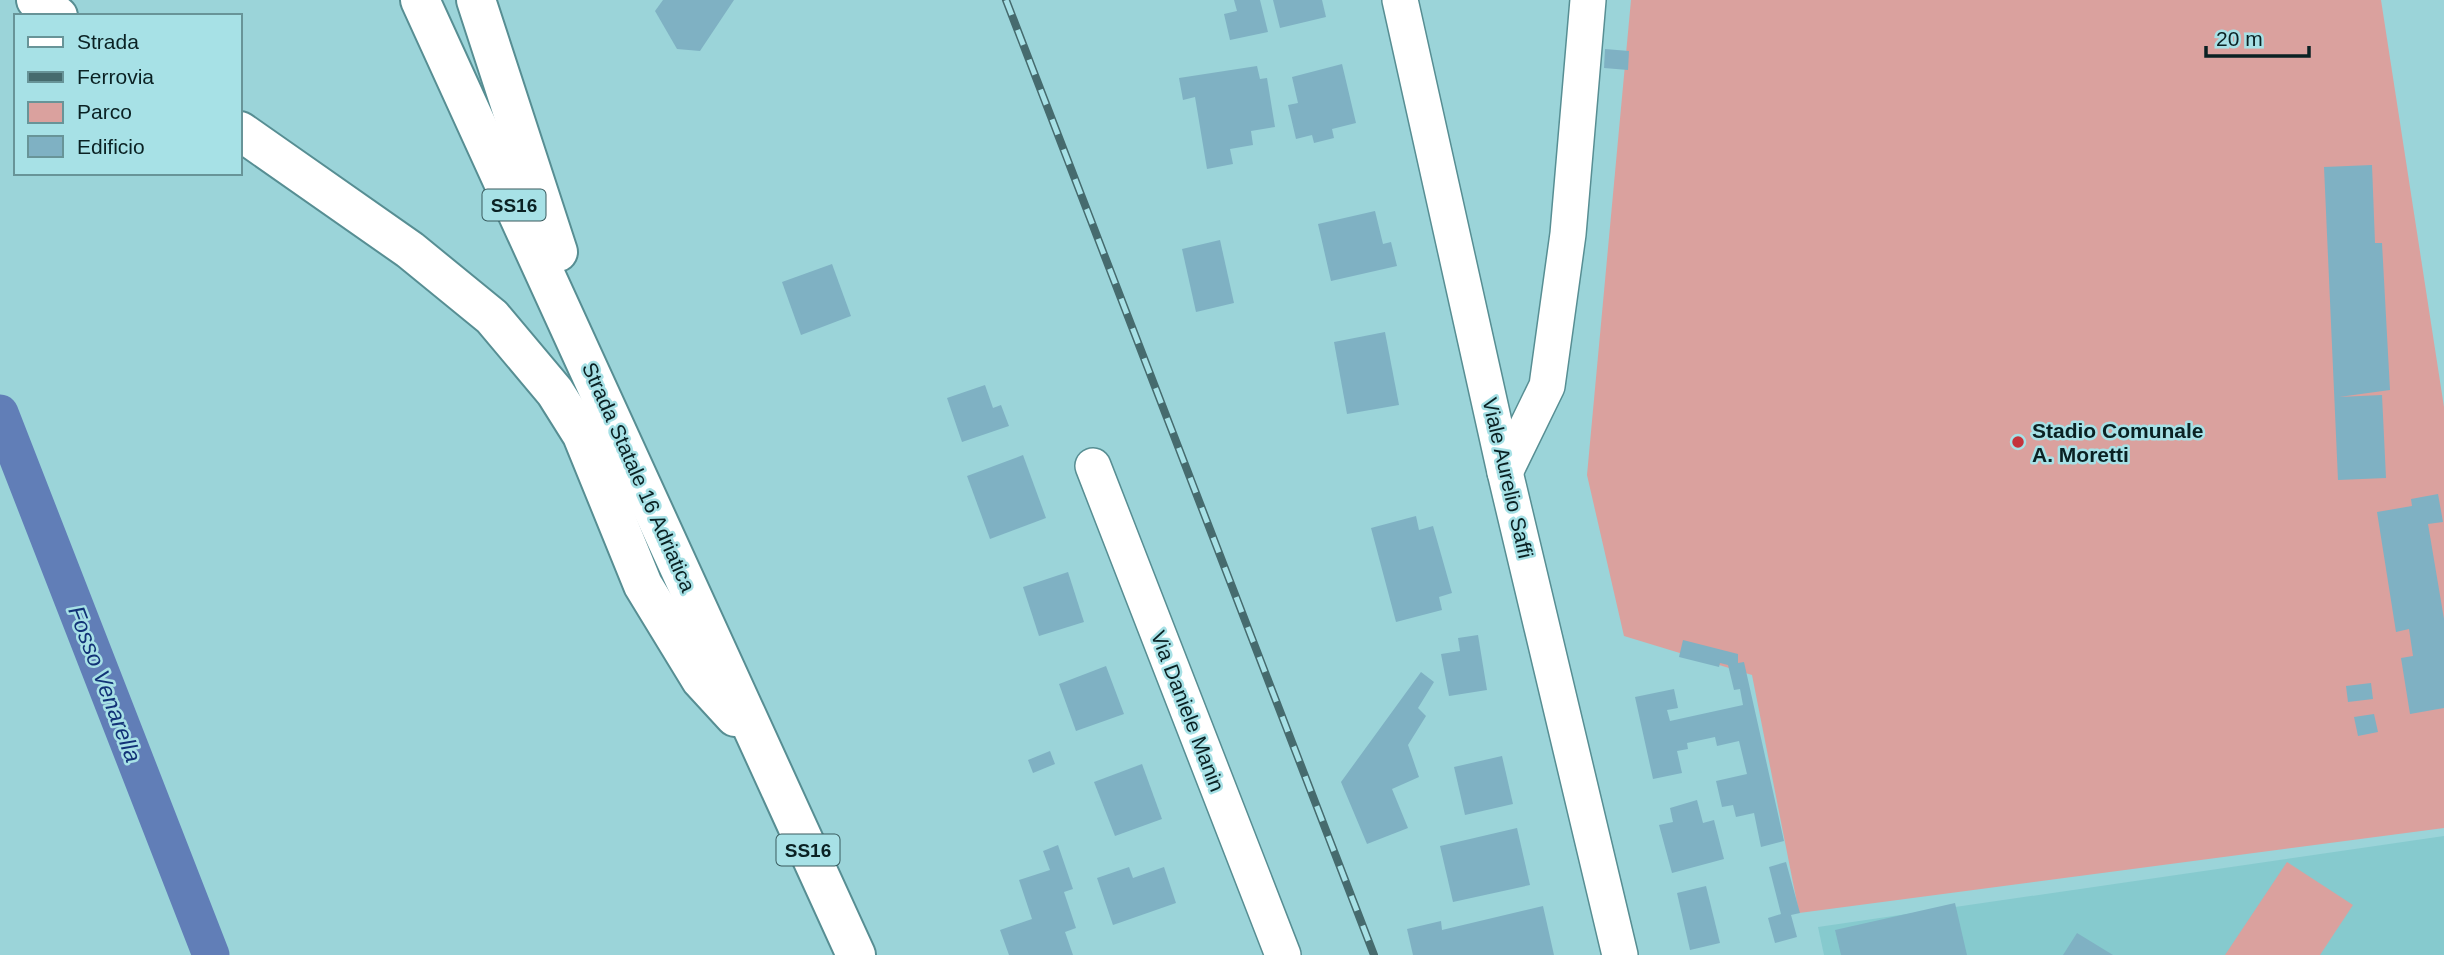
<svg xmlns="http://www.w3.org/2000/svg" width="2444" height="955" font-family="Helvetica,sans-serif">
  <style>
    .built { fill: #86cace }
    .green { fill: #daa19e }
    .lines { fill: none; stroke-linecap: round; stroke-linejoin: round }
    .canal { stroke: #617eb7; stroke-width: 37 }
    .building { fill: #7fb1c3 }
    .minor-casing { stroke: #578e93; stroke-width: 38 }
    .major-casing { stroke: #578e93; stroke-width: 42 }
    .minor { stroke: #fff; stroke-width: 35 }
    .major { stroke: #fff; stroke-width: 38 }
    .rail-casing { stroke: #466b6e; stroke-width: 8 }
    .rail { stroke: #a7e1e6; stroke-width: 5; stroke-dasharray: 16; stroke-linecap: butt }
    .poi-dot { fill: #c4343c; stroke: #a7e1e6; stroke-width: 2.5 }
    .labels { text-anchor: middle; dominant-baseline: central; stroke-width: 5; stroke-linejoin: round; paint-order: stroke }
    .shield { fill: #a7e1e6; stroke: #395b5e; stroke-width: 2 }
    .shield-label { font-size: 19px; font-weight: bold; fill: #0a2123 }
    .poi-label { font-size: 21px; font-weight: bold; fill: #0a2123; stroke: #a7e1e6; text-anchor: start }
    .street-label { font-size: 21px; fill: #0a2123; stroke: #a7e1e6 }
    .water-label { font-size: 23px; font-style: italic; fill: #123277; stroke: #a7e1e6 }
  </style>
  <rect width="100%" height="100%" fill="#9bd4d9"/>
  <path class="built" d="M2444 836V955H1824L1818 927Z"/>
  <g class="green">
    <path d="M1631 0H2381L2444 407V828L1799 913 1752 675 1624 636 1587 475Z"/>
    <path d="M2287 862 2353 905 2320 955H2225Z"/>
  </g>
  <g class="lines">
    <path class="canal" d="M0 413 211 955"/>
  </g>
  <g class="building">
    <path d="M663 0H734L700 51 677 49 655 11Z"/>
    <path d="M1234 0H1260L1268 32 1230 40 1224 14 1237 11Z"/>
    <path d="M1273 0H1322L1326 17 1280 28Z"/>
    <path d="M1605 49 1629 51 1628 70 1604 68Z"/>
    <path d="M1342 64 1356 123 1332 129 1334 138 1314 143 1312 135 1296 139 1288 105 1298 103 1292 77Z"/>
    <path d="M1257 66 1260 79 1267 78 1275 127 1251 131 1253 145 1230 149 1233 164 1207 169 1195 97 1183 100 1179 78Z"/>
    <path d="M2372 165 2375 243H2382L2390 390 2339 397 2382 395 2386 478 2338 480 2324 167Z"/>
    <path d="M1375 211 1383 244 1391 242 1397 266 1331 281 1318 224Z"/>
    <path d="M1220 240 1234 303 1196 312 1182 249Z"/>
    <path d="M832 264 851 316 801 335 782 282Z"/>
    <path d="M1385 332 1399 405 1347 414 1334 342Z"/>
    <path d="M985 385 993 408 1001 405 1009 426 962 442 947 398Z"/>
    <path d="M1023 455 1046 518 990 539 967 476Z"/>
    <path d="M2438 494 2443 522 2428 524 2444 619V708L2410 714 2401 658 2413 656 2409 629 2396 632 2377 512 2412 506 2411 499Z"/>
    <path d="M1416 516 1419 530 1433 526 1452 593 1439 597 1442 610 1396 622 1371 528Z"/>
    <path d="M1068 572 1084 622 1039 636 1023 587Z"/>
    <path d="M1478 635 1487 690 1449 696 1441 654 1460 651 1458 638Z"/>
    <path d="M1683 640 1738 654V663L1744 662 1784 841 1761 847 1754 813 1736 817 1733 805 1722 807 1716 781 1747 774 1739 741 1717 746 1715 737 1687 743 1688 749 1677 751 1682 773 1653 779 1635 697 1674 689 1678 708 1667 710 1670 721 1743 705 1740 689 1734 690 1728 665 1720 663 1719 667 1679 657Z"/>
    <path d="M1106 666 1124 714 1076 731 1059 684Z"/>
    <path d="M1421 672 1434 682 1418 708 1426 716 1408 745 1419 777 1392 789 1408 828 1367 844 1341 782Z"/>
    <path d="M2371 683 2373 699 2348 702 2346 686Z"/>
    <path d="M2374 714 2378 732 2358 736 2354 717Z"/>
    <path d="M1050 751 1055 764 1033 773 1028 760Z"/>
    <path d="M1502 756 1513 804 1465 815 1454 767Z"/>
    <path d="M1142 764 1162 819 1115 836 1094 782Z"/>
    <path d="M1697 800 1703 823 1714 820 1724 859 1672 873 1659 825 1673 822 1670 808Z"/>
    <path d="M1517 828 1530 885 1453 902 1440 846Z"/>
    <path d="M1058 845 1073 889 1064 892 1076 928 1065 932 1073 955H1009L1000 930 1032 919 1019 880 1050 870 1043 851Z"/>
    <path d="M1786 862 1800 913 1791 915 1797 937 1775 943 1768 918 1781 914 1769 867Z"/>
    <path d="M1129 867 1133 878 1164 867 1176 903 1113 925 1097 878Z"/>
    <path d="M1706 886 1720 943 1690 950 1677 893Z"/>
    <path d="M1955 903 1967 955H1841L1835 930Z"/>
    <path d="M1543 906 1554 955H1413L1407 929 1441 921 1442 930Z"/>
    <path d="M2077 933 2113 955H2063Z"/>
  </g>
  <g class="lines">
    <defs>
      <g id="minor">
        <path d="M1400 0 1505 472 1620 955"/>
        <path d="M1093 466 1283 955"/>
        <path d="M1505 472 1547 386 1568 234 1588 0"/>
      </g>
      <g id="major">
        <path d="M36 0 58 16"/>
        <path d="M420 0 856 955"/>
        <path d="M476 0 558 252"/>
        <path d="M240 131 410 250 492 317 555 392 582 435 643 585 701 680 735 717"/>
      </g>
    </defs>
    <use href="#minor" class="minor-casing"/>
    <use href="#major" class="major-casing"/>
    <use href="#minor" class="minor"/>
    <use href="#major" class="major"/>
    <defs>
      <path id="rail" d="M1006 0 1374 955"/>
    </defs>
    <use href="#rail" class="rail-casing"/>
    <use href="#rail" class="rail"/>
  </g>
  <circle class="poi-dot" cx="2018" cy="442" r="7"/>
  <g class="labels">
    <g class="shield">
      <rect x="482.5" y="189.5" width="63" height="31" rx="5"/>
      <rect x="776.5" y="834.5" width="63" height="31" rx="5"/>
    </g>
    <g class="shield-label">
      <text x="514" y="205">SS16</text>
      <text x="808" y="850">SS16</text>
    </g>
    <g class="poi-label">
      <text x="2032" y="430">Stadio Comunale<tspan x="2032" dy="24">A. Moretti</tspan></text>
    </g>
    <g class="street-label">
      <text transform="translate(639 477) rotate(66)">Strada Statale 16 Adriatica</text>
      <text transform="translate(1508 478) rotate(77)">Viale Aurelio Saffi</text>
      <text transform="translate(1188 711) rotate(69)">Via Daniele Manin</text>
    </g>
    <g class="water-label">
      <text transform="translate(105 684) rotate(69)">Fosso Venarella</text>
    </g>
  </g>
  <rect x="14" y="14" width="228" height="161" fill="#a7e1e6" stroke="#689498" stroke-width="2"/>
  <rect x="28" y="37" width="35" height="10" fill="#ffffff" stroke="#689498" stroke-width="2"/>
  <text x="77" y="49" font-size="21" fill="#0a2123">Strada</text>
  <rect x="28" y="72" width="35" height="10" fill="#466b6e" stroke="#689498" stroke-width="2"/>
  <text x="77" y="84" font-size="21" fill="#0a2123">Ferrovia</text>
  <rect x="28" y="102" width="35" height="21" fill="#daa19e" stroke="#689498" stroke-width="2"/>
  <text x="77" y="119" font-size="21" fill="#0a2123">Parco</text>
  <rect x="28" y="136" width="35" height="21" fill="#7fb1c3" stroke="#689498" stroke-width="2"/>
  <text x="77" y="154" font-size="21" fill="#0a2123">Edificio</text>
  <path d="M2206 46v10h103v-10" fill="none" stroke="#0a2123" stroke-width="3.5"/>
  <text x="2216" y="46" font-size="21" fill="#0a2123" stroke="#a7e1e6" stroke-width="5" paint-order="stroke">20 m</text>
</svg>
